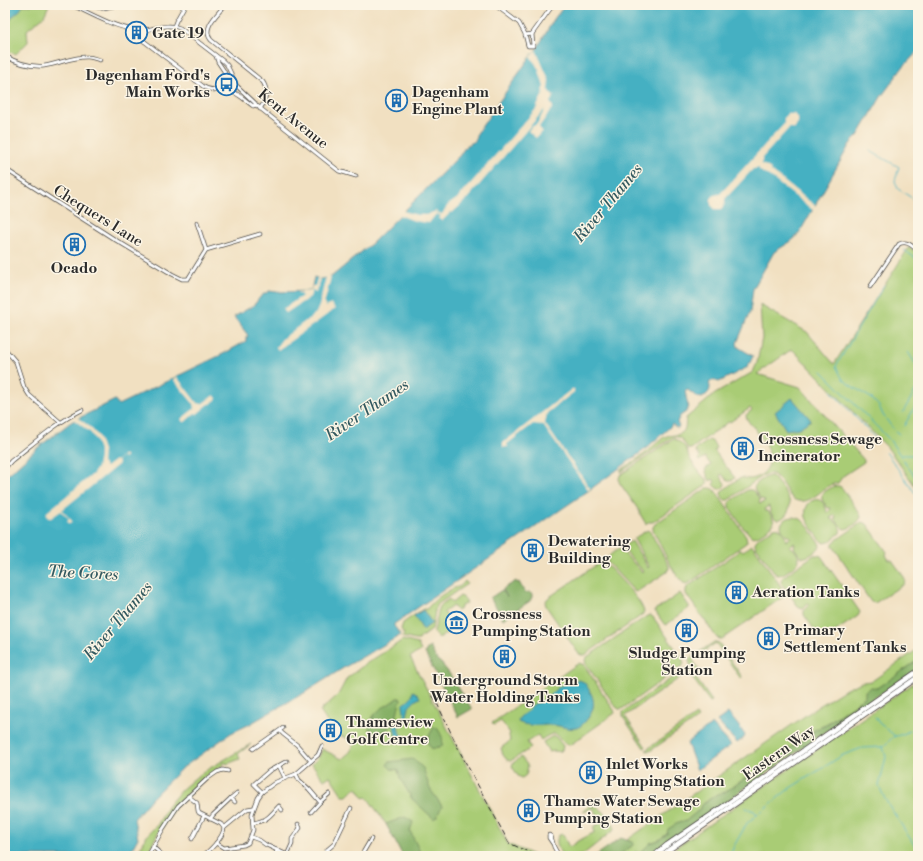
<svg xmlns="http://www.w3.org/2000/svg" width="923" height="861" font-family="'Libre Bodoni',serif">
  <style>
    .green { fill: #a9cc74; stroke: #6a7c50 }
    .forest { fill: #86b066; stroke: #586e48 }
    .water { fill: #44b0c2; stroke: #386e76 }
    .pier { fill: #f1e0c1 }
    .lines { fill: none; stroke-linecap: round; stroke-linejoin: round }
    .stream { stroke: #44b0c2; stroke-width: 1 }
    .minor-casing { stroke: #494642; stroke-width: 4.5 }
    .primary-casing { stroke: #494642; stroke-width: 6 }
    .minor { stroke: #fff; stroke-width: 3 }
    .primary { stroke: #fff; stroke-width: 4.5 }
    .rail { stroke: #2b2b2b; stroke-width: 1; stroke-dasharray: 6 3; stroke-linecap: butt }
    .labels { text-anchor: middle; dominant-baseline: central; stroke-width: 3; stroke-linejoin: round; paint-order: stroke }
    .poi-label { font-size: 15px; font-weight: bold; fill: #2b2b2b; stroke: #fcf5e5; text-anchor: start }
    .street-label { font-size: 15px; fill: #2b2b2b; stroke: #fcf5e5 }
    .water-label { font-size: 16px; font-style: italic; fill: #345a60; stroke: #fcf5e5 }
  </style>
  <rect width="100%" height="100%" fill="#fcf5e5"/>
  <filter id="ink" filterUnits="userSpaceOnUse"><feTurbulence type="fractalNoise" baseFrequency=".025" numOctaves="2"/><feDisplacementMap in="SourceGraphic" scale="8" xChannelSelector="R" yChannelSelector="G"/><feConvolveMatrix kernelMatrix="1 2 1 2 8 2 1 2 1" color-interpolation-filters="sRGB"/></filter>
  <filter id="wash" filterUnits="userSpaceOnUse"><feTurbulence type="fractalNoise" baseFrequency=".012" numOctaves="4" result="noise"/><feDisplacementMap in="SourceGraphic" scale="16" xChannelSelector="R" yChannelSelector="G"/><feGaussianBlur stdDeviation="0.9" result="paint"/><feColorMatrix in="noise" values="0 0 0 0 0 0 0 0 0 0 0 0 0 0 0 0 0 1.4 0 .05"/><feComposite in="paint" operator="in"/></filter>
  <g filter="url(#wash)">
    <rect width="100%" height="100%" fill="#f1e0c1"/>
    <g class="green">
      <path d="M23 5H49L44 16 27 30 28 42 16 54 5 50V44L8 38V24L12 17Z"/>
      <path d="M909 247 918 253V490L887 447 792 349 757 374 800 387 864 460V462L843 476 838 483C823 484 812 507 795 500 784 494 779 467 764 475L728 500C724 501 722 497 721 494L722 491C728 487 734 481 741 478 743 477 747 479 750 479 761 478 770 469 770 458 769 448 761 438 756 430 752 425 746 421 746 415L752 410 750 408 730 422V421L691 449H688C684 443 681 435 673 437L621 472V470L643 455 664 437C671 434 683 437 685 428 686 424 685 421 686 418L715 394 753 372 757 363 762 338 760 305 807 332 834 364Z"/>
      <path d="M675 439C680 442 684 445 687 450 688 453 688 456 690 459 694 466 699 471 704 478L707 479V484L705 486 653 522H648L646 524 640 514V512L619 482V479L620 475 672 440Z"/>
      <path d="M709 440 713 442 716 448 714 450 721 460 735 478 731 481H728L722 474 720 475 725 484C722 492 716 489 713 484L715 482 713 479 710 481 707 475 705 469 711 465 705 457 699 461 698 459 700 457 695 450Z"/>
      <path d="M769 476H772L774 478C779 485 786 492 789 500 792 508 786 518 778 520 772 518 770 511 769 506L764 509 765 511H768C771 516 776 520 772 526L758 536 753 537 750 535 746 530 744 529 729 507V504L731 501 747 490C754 488 756 495 760 500L759 503 760 504 765 501 764 500 761 499C755 491 750 488 760 481 763 479 766 477 769 476Z"/>
      <path d="M835 486H839L842 488 860 514 861 517C859 522 851 528 845 529L842 528 835 519 836 516 835 515 830 518C835 521 842 526 840 533L829 542 824 543 821 541C817 534 808 524 806 517 802 500 824 490 827 513L831 509V508H828C826 505 823 502 822 499 820 493 830 488 835 486Z"/>
      <path d="M707 488H710L714 489 746 536 747 541 746 543 689 583 685 584C674 577 660 543 653 530V527L655 524Z"/>
      <path d="M793 517C797 518 800 518 802 520 806 523 820 542 820 546 819 550 806 559 802 557 799 556 796 550 794 547L795 544 794 543 789 546C793 548 794 549 796 552 803 562 796 565 789 570 785 573 782 575 777 575L775 573 757 548C755 545 754 544 756 541 758 537 770 531 774 528 780 526 782 532 786 537L785 540 786 541 791 537C778 532 777 519 793 517Z"/>
      <path d="M863 522 867 524 887 552 886 555 889 560H892L904 577 905 580 904 584 875 603 871 602 833 546V543L835 541 861 523Z"/>
      <path d="M648 530 651 533 669 566V569L667 572 638 591 635 592 608 563 607 559C609 555 616 550 620 549L642 572 643 571 623 549V546L632 541 648 568 649 567 634 539 636 537 646 531Z"/>
      <path d="M751 545 754 547 784 591 785 594 783 597 722 639H720L717 638 686 594V590L687 587 741 550 743 551Z"/>
      <path d="M814 555H818L821 556 860 612 858 616 824 639 822 638 819 636 804 615V610L809 605 808 604 802 608 798 606 782 584 781 581 783 577Z"/>
      <path d="M603 562 606 564C615 574 642 600 644 612L642 615 585 655H581L578 653 546 606 545 602 548 598 599 563Z"/>
      <path d="M465 581 467 584 438 604 435 610 432 630 421 637 419 640H415L402 637 404 634 401 629 403 623 423 609H427C431 602 444 593 452 589 459 586 460 588 465 581Z"/>
      <path d="M680 593 689 606V608L666 625 664 624 655 611V610L657 608H659Z"/>
      <path d="M460 596C463 597 466 599 467 603L461 606V608L457 611 453 606 444 612 448 618 444 621 448 627 451 625 453 629 441 637C437 638 434 635 434 632L439 608 442 604 449 599 452 603Z"/>
      <path d="M650 615 653 617 682 658 684 664 682 666 622 709H619L616 707 586 664 585 660 587 657 647 616Z"/>
      <path d="M403 640 418 644 421 651 410 657 508 844 536 856H403L386 824 367 797 364 798 357 788 352 791 347 796H343L330 776 324 780 312 764C317 759 321 755 322 749L342 759 350 752 355 743C351 739 346 738 341 736 331 730 326 720 320 711L338 695 347 678 364 665Z"/>
      <path d="M714 642H716L719 643 742 677 741 679 716 643 692 659 703 675 700 676C695 673 689 665 689 659Z"/>
      <path d="M918 649 917 661 823 726 814 730 812 734 794 745 784 752 779 753 775 758 725 793 717 794 703 804 700 809 686 821 678 823 667 834 659 840 650 843 640 853 635 852 633 856H618L633 845V843L627 840 819 706 846 689 862 682 872 681Z"/>
      <path d="M579 663 582 664 584 665 614 710 615 713 570 745H569C554 741 563 725 541 740L538 735 527 742 531 748 512 760 511 761 507 760 503 755 501 748 510 741 509 735 510 733 501 721 494 725 492 723Z"/>
      <path d="M686 668 690 670 712 701 710 702 688 672 625 716 646 747 644 748 623 717V712Z"/>
      <path d="M918 680V856H665L675 848Z"/>
      <path d="M696 715 698 718 650 751H648L646 750Z"/>
      <path d="M553 736 556 737 563 746 562 750 560 752 554 751 549 752 543 742Z"/>
      <path d="M251 744 238 754 240 759 227 764V763H223L222 766 209 774H208L202 779 174 808 158 833 146 856H136L148 834 158 824 167 807 181 790 195 778 205 771Z"/>
      <path d="M521 757 528 766 526 775 522 778 518 776 512 766 513 763Z"/>
      <path d="M591 805C602 806 608 818 614 826V830L581 856H562C559 849 555 843 558 836L561 834 563 835 569 847 576 843V842L595 832 593 827 600 823 593 807 584 812 583 811Z"/>
    </g>
    <g class="forest">
      <path d="M516 581 517 583 519 582 525 593 529 592 532 594V597L530 601 503 619 501 615 502 613 501 612 500 613 490 598 502 590 507 597 503 589Z"/>
      <path d="M430 647 437 660 441 663 449 673 472 709 458 717 425 653 427 649Z"/>
      <path d="M918 660V668L741 791 650 856H633L635 852 640 853 650 843 659 840 667 834 668 829 678 823 686 821 700 809 703 804 717 794 725 792 775 758 779 753 784 752 794 745 812 734 814 730 824 726 865 697V691L871 687 878 688Z"/>
      <path d="M397 698H400L401 700C398 706 397 717 395 722 394 724 392 725 390 727 384 733 375 737 369 729 372 709 384 709 397 698Z"/>
      <path d="M434 727 437 728C441 734 444 738 442 746L432 749 427 742 430 734Z"/>
      <path d="M413 759 423 768 430 789 442 806 437 816 434 819 412 799 400 778 398 770 391 769 387 765 389 762Z"/>
      <path d="M405 817 413 822 410 831 422 856H403L386 824Z"/>
      <path d="M621 838 634 843 633 845 618 856H595Z"/>
    </g>
    <g class="water">
      <path d="M5 5H23L20 10 12 17 8 24V38L5 44Z"/>
      <path d="M565 5H918V51L903 67 881 97 858 136 850 144 801 230 796 237 790 242 774 252 753 289 750 312 737 343 738 347 753 356 748 367 719 382 713 380 709 383C712 390 708 394 702 398 697 398 692 393 688 390L685 391 688 406 686 412 680 416 677 422 679 427 677 428 672 424 671 426 643 451 588 491 394 624V626L401 635 345 667 304 693 248 725 231 733 181 769 151 799 134 819 138 838 128 856H5V477L36 449 71 422 115 400 118 405 225 353 246 341V337H248L247 334 234 317 254 305 261 296 269 291 277 292 311 291 314 277 320 279 331 277 371 244 460 155C462 152 465 146 469 144 474 141 476 143 476 135L530 57 536 50 554 19Z"/>
      <path d="M792 398 811 420 799 428 786 430 775 412Z"/>
      <path d="M423 610 432 623 423 630 414 616Z"/>
      <path d="M579 680 584 682C593 695 598 704 588 718 585 722 581 727 576 728 568 730 560 725 551 725 540 725 528 727 518 722 519 715 524 715 528 711 530 708 531 706 534 704 536 703 539 703 540 702 546 700 551 694 555 690 562 684 570 681 579 680Z"/>
      <path d="M413 691 418 694 420 698 416 700 409 707 407 716 398 727 400 734 410 739H415L414 742 411 743 396 736 394 726C398 723 406 717 404 712 404 709 403 707 403 705L412 696Z"/>
      <path d="M728 713 738 725 745 735 744 738 737 743 717 721Z"/>
      <path d="M712 724 731 745 697 770 687 743Z"/>
    </g>
    <g class="pier">
      <path d="M536 50 549 80 548 89 550 93 554 96 550 102 553 107 539 127 542 131 536 138 528 131 531 127 537 124 545 109 467 199 452 213 451 212 442 221 439 218 441 216 436 214 429 223 415 221 399 215 403 211 417 215H426L436 211 437 213 442 214 448 205 458 198 536 109 542 96H543L544 87 539 70 535 63 530 57Z"/>
      <path d="M788 114H794L798 118V123L795 128H789L762 158V164L771 169 770 170 772 172 817 207 814 211 769 176 767 175H766L759 170V168L753 169 725 199V204L721 209H715L711 205V199L714 195 720 194 784 124V118Z"/>
      <path d="M318 276 320 277 318 287H317L316 293 312 291 310 297 286 313 283 309 302 296 297 292 311 291 312 286H315Z"/>
      <path d="M326 277H331L324 304 326 307 331 304 335 309 278 350 276 347 282 339 311 317 316 313 319 306Z"/>
      <path d="M177 377 197 403 202 404 214 395 217 398 216 400 210 404H208L203 408V409L197 414 195 413 185 422H183L181 419 194 409 193 403 173 379Z"/>
      <path d="M572 389H574V392L547 413 545 424 589 487 591 488 588 491 587 488 543 425 533 424 507 444 508 447H503V443Z"/>
      <path d="M77 417 90 427 98 436 103 450 102 463 106 467 115 460 116 461 124 455 126 457 124 459 122 457 117 461 119 464 62 510 72 521 69 524 67 522 69 519 61 511 51 518H49L46 516 47 512 93 474 97 468 99 457V451L96 441 91 433 73 419Z"/>
    </g>
    <g class="lines">
      <g class="stream">
        <path d="M870 151 899 167 895 181 898 189 918 202"/>
        <path d="M904 250 918 260"/>
        <path d="M884 285 836 366 842 378 850 385 871 398 879 406 883 415 894 430 899 434"/>
        <path d="M908 352 918 368"/>
        <path d="M822 371 889 439 918 481"/>
        <path d="M916 384 918 385"/>
        <path d="M831 391 875 438"/>
        <path d="M903 412 918 386"/>
        <path d="M904 426 918 402"/>
        <path d="M886 452 918 497"/>
        <path d="M902 455H915L918 452"/>
        <path d="M875 717 879 723 895 736"/>
        <path d="M883 747 886 757 879 786 885 799 918 851"/>
        <path d="M746 808 754 811 757 814"/>
        <path d="M730 856 734 846 747 823 790 788 821 769 843 755 862 748 883 747 893 737 903 734 918 727"/>
      </g>
    </g>
  </g>
  <g filter="url(#ink)">
    <g class="lines">
      <defs>
        <g id="minor">
          <path d="M72 5C91 14 114 27 135 30 150 32 165 22 180 28L223 61 227 65 237 86 255 103 256 105 339 171 356 176"/>
          <path d="M93 5C101 10 104 8 113 6 116 5 120 5 124 5"/>
          <path d="M225 5C218 14 201 28 211 40L263 82C269 91 266 100 260 109"/>
          <path d="M495 5 519 23 525 34 528 46H533L532 34"/>
          <path d="M174 26 176 21 185 5"/>
          <path d="M126 29 140 38 204 87C211 91 218 90 226 90 236 91 245 100 253 106L256 105"/>
          <path d="M525 35 532 34 553 5"/>
          <path d="M144 41 143 39V34L147 31"/>
          <path d="M5 56C17 63 31 67 44 66 59 64 73 56 88 57 92 57 96 59 100 60"/>
          <path d="M226 90C229 88 233 85 233 81"/>
          <path d="M214 91 217 88 226 76 224 71 218 62 216 56"/>
          <path d="M219 91 227 82V80L226 76"/>
          <path d="M5 169 114 239 172 274 182 279H188L206 250 197 223"/>
          <path d="M206 250 260 234"/>
          <path d="M870 287 899 244C907 240 912 246 918 251"/>
          <path d="M5 349 16 362 24 387 29 395 60 422"/>
          <path d="M5 468 11 461C34 443 56 423 82 410"/>
          <path d="M280 731 283 734 297 745 311 761"/>
          <path d="M253 749 283 728"/>
          <path d="M279 766 285 778"/>
          <path d="M296 774 299 780 309 789 320 802"/>
          <path d="M262 792 254 784 269 771 287 761"/>
          <path d="M188 796 197 803 198 811 199 813 221 824 224 828C223 838 210 850 203 856"/>
          <path d="M231 798 237 793"/>
          <path d="M311 812 320 802 329 794"/>
          <path d="M210 819 213 815 231 798 235 802"/>
          <path d="M253 823C268 820 269 817 279 806L282 810"/>
          <path d="M224 828 247 809 253 808"/>
          <path d="M251 837 259 840 266 845 290 856"/>
          <path d="M192 839 204 816"/>
          <path d="M216 843 224 848 244 845 248 843 253 830 252 814 258 798 262 792 276 782 296 774 318 755 322 746"/>
          <path d="M553 844 549 838V835L551 836 554 847 559 856"/>
          <path d="M153 847 163 856"/>
          <path d="M149 854 163 829 178 806 207 779 217 772 223 770 228 771"/>
          <path d="M287 855 292 844V839L300 828 298 824"/>
          <path d="M275 856 277 850"/>
          <path d="M324 856 327 850 334 844 351 808"/>
          <path d="M361 856 371 839"/>
        </g>
        <g id="primary">
          <path d="M654 856 667 845 711 815 918 671"/>
          <path d="M662 856 670 849 918 677"/>
        </g>
      </defs>
      <use href="#minor" class="minor-casing"/>
      <use href="#primary" class="primary-casing"/>
      <use href="#minor" class="minor"/>
      <use href="#primary" class="primary"/>
      <path class="rail" d="M432 695 435 699 460 752 509 843 535 855"/>
    </g>
  </g>
  <defs>
    <symbol id="building-ring" viewBox="-11 -11 22 22"><circle r="9.5" fill="#fcf5e5" stroke="#1f6fb2" stroke-width="1.5"/><path d="M-4-6H4V6H1V3H-1V6H-4ZM-2.5-4.3h1.7v1.8h-1.7ZM.8-4.3h1.7v1.8H.8ZM-2.5-1h1.7V.8h-1.7ZM.8-1h1.7V.8H.8Z" fill="#1f6fb2"/></symbol>
    <symbol id="bus-ring" viewBox="-11 -11 22 22"><circle r="9.5" fill="#fcf5e5" stroke="#1f6fb2" stroke-width="1.5"/><path d="M-5-6H5V4H4V6H2V4H-2V6H-4V4H-5ZM-3.5-4V0h7V-4ZM-3.5 1.2v1.5H-2V1.2ZM2 1.2v1.5H3.5V1.2Z" fill="#1f6fb2"/></symbol>
    <symbol id="museum-ring" viewBox="-11 -11 22 22"><circle r="9.5" fill="#fcf5e5" stroke="#1f6fb2" stroke-width="1.5"/><path d="M0-6L6-3V-2H-6V-3ZM-5-1h2V3h-2ZM-1-1h2V3h-2ZM3-1h2V3H3ZM-6 4H6V6H-6Z" fill="#1f6fb2"/></symbol>
  </defs>
  <g fill-rule="evenodd">
    <use href="#building-ring" x="124" y="20" width="25" height="25"/>
    <use href="#bus-ring" x="214" y="72" width="25" height="25"/>
    <use href="#building-ring" x="384" y="88" width="25" height="25"/>
    <use href="#building-ring" x="62" y="232" width="25" height="25"/>
    <use href="#building-ring" x="730" y="436" width="25" height="25"/>
    <use href="#building-ring" x="520" y="538" width="25" height="25"/>
    <use href="#building-ring" x="724" y="580" width="25" height="25"/>
    <use href="#museum-ring" x="444" y="610" width="25" height="25"/>
    <use href="#building-ring" x="674" y="618" width="25" height="25"/>
    <use href="#building-ring" x="756" y="626" width="25" height="25"/>
    <use href="#building-ring" x="492" y="644" width="25" height="25"/>
    <use href="#building-ring" x="318" y="718" width="25" height="25"/>
    <use href="#building-ring" x="578" y="760" width="25" height="25"/>
    <use href="#building-ring" x="516" y="798" width="25" height="25"/>
  </g>
  <g class="labels">
    <g class="poi-label">
      <text x="152" y="33">Gate 19</text>
      <text x="210" y="75" text-anchor="end">Dagenham Ford's<tspan x="210" dy="17">Main Works</tspan></text>
      <text x="412" y="92">Dagenham<tspan x="412" dy="17">Engine Plant</tspan></text>
      <text x="74" y="268" text-anchor="middle">Ocado</text>
      <text x="758" y="439">Crossness Sewage<tspan x="758" dy="17">Incinerator</tspan></text>
      <text x="548" y="541">Dewatering<tspan x="548" dy="17">Building</tspan></text>
      <text x="752" y="592">Aeration Tanks</text>
      <text x="472" y="614">Crossness<tspan x="472" dy="17">Pumping Station</tspan></text>
      <text x="784" y="630">Primary<tspan x="784" dy="17">Settlement Tanks</tspan></text>
      <text x="687" y="653" text-anchor="middle">Sludge Pumping<tspan x="687" dy="17">Station</tspan></text>
      <text x="505" y="680" text-anchor="middle">Underground Storm<tspan x="505" dy="17">Water Holding Tanks</tspan></text>
      <text x="346" y="722">Thamesview<tspan x="346" dy="17">Golf Centre</tspan></text>
      <text x="606" y="764">Inlet Works<tspan x="606" dy="17">Pumping Station</tspan></text>
      <text x="544" y="801">Thames Water Sewage<tspan x="544" dy="17">Pumping Station</tspan></text>
    </g>
    <g class="street-label">
      <text transform="translate(293 119) rotate(39)">Kent Avenue</text>
      <text transform="translate(98 216) rotate(32)">Chequers Lane</text>
      <text transform="translate(779 753) rotate(-35)">Eastern Way</text>
    </g>
    <g class="water-label">
      <text transform="translate(608 203) rotate(-50)">River Thames</text>
      <text transform="translate(367 410) rotate(-34)">River Thames</text>
      <text transform="translate(83 573) rotate(3)">The Gores</text>
      <text transform="translate(118 621) rotate(-50)">River Thames</text>
    </g>
  </g>
  <rect width="923" height="861" fill="none" stroke="#fcf5e5" stroke-width="20"/>
</svg>
